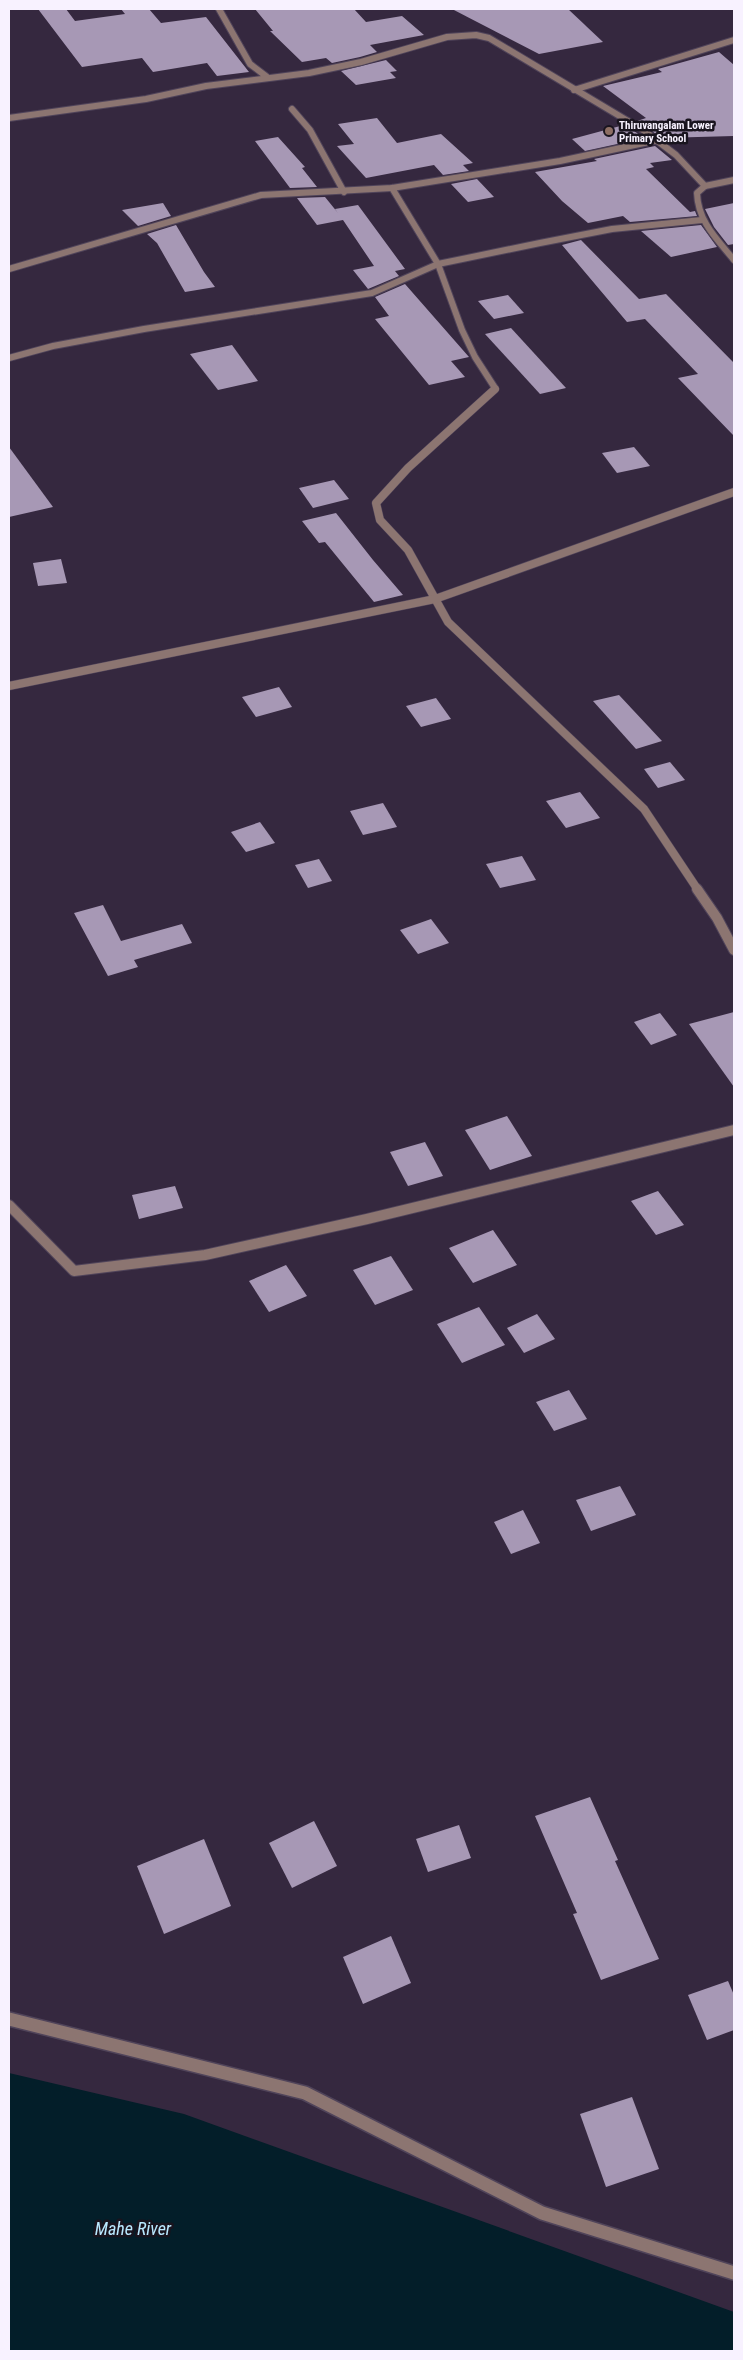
<svg xmlns="http://www.w3.org/2000/svg" width="743" height="2360" font-family="'Roboto Condensed',sans-serif">
  <style>
    .water { fill: #031e29 }
    .building { fill: #a798b5 }
    .lines { fill: none; stroke-linecap: round; stroke-linejoin: round }
    .street-far3-casing { stroke: #50445a; stroke-width: 8 }
    .street-far2-casing { stroke: #50445a; stroke-width: 9 }
    .street-far1-casing { stroke: #50445a; stroke-width: 12 }
    .street-casing { stroke: #50445a; stroke-width: 16 }
    .street-far3 { stroke: #8c7571; stroke-width: 6 }
    .street-far2 { stroke: #8c7571; stroke-width: 8 }
    .street-far1 { stroke: #8c7571; stroke-width: 10 }
    .street { stroke: #8c7571; stroke-width: 13 }
    .education-dot { fill: #8d6e63; stroke: #19141e; stroke-width: 2 }
    .labels { text-anchor: middle; dominant-baseline: central; stroke-width: 5; stroke-linejoin: round; paint-order: stroke }
    .far-poi-label { font-size: 11px; font-weight: bold; fill: #f8f2ff; stroke: #19141e; text-anchor: start }
    .near-water-label { font-size: 18px; font-style: italic; fill: #bae9ff; stroke: #19141e }
  </style>
  <rect width="100%" height="100%" fill="#35283f"/>
  <path class="water" d="M9 2073 184 2114 734 2312V2351H9Z"/>
  <g class="building">
    <path d="M38 9H66L75 21 125 14 121 9H149L161 23 206 17 249 72 217 76 207 63 153 72 142 58 82 67Z"/>
    <path d="M255 9H354L366 22 402 16 424 35 370 45 377 52 360 57 332 63 326 58 302 62 270 31H273Z"/>
    <path d="M452 9H568L603 42 539 54Z"/>
    <path d="M719 52 734 65V136L662 138 637 121 646 118 603 86 662 72 658 69Z"/>
    <path d="M386 60 397 71 390 72 396 78 356 85 341 71Z"/>
    <path d="M377 118 397 143 441 134 473 163 463 165 469 171 443 175 434 165 366 178 337 146 354 144 338 124Z"/>
    <path d="M624 125 645 138 585 151 572 139Z"/>
    <path d="M278 137 305 167 302 168 317 187 290 188 255 141Z"/>
    <path d="M655 146 672 160 650 163 654 167 646 169 690 212 695 211 697 216 630 222 623 216 588 223 562 201 535 172 597 161 594 159Z"/>
    <path d="M477 179 494 197 468 202 451 184Z"/>
    <path d="M325 197 338 213 335 209 358 205 405 269 395 271 399 276 368 289 353 270 374 266 343 220 317 225 297 198Z"/>
    <path d="M163 203 171 216 138 226 122 210Z"/>
    <path d="M734 203V244L728 245 714 227 705 209Z"/>
    <path d="M176 225 204 272 215 287 185 292 157 243 147 234Z"/>
    <path d="M701 225 717 247 671 257 641 231Z"/>
    <path d="M581 240 639 299 666 294 734 363V436L678 378 698 374 645 319 627 322 562 245Z"/>
    <path d="M405 284 469 357 451 361 465 377 429 385 375 319 389 316 375 297Z"/>
    <path d="M508 295 524 313 494 319 478 301Z"/>
    <path d="M511 328 566 388 540 394 485 334Z"/>
    <path d="M232 345 258 381 218 390 190 354Z"/>
    <path d="M9 447 53 507 9 517Z"/>
    <path d="M634 447 650 466 617 473 602 453Z"/>
    <path d="M334 480 349 499 313 508 299 488Z"/>
    <path d="M336 513 373 560 403 595 374 602 325 542 319 543 302 521Z"/>
    <path d="M61 559 67 583 38 586 33 563Z"/>
    <path d="M279 687 292 707 256 717 242 697Z"/>
    <path d="M619 695 662 741 636 749 593 701Z"/>
    <path d="M436 698 451 719 421 727 406 706Z"/>
    <path d="M670 762 685 780 658 788 644 769Z"/>
    <path d="M580 792 600 818 566 828 546 801Z"/>
    <path d="M383 803 397 827 363 835 350 811Z"/>
    <path d="M260 822 275 843 246 852 231 832Z"/>
    <path d="M522 856 536 880 500 888 486 864Z"/>
    <path d="M319 859 332 881 308 888 295 865Z"/>
    <path d="M103 905 121 941 182 924 192 943 134 960 138 967 108 976 74 913Z"/>
    <path d="M431 919 449 943 418 954 400 930Z"/>
    <path d="M734 1012V1087L689 1024Z"/>
    <path d="M660 1013 677 1035 651 1045 634 1022Z"/>
    <path d="M507 1116 532 1156 490 1170 465 1130Z"/>
    <path d="M425 1142 443 1176 408 1186 390 1152Z"/>
    <path d="M175 1186 183 1208 139 1219 132 1195Z"/>
    <path d="M658 1191 684 1225 656 1235 631 1201Z"/>
    <path d="M493 1230 517 1265 473 1283 449 1248Z"/>
    <path d="M391 1256 413 1290 375 1305 353 1270Z"/>
    <path d="M286 1265 307 1296 269 1312 249 1281Z"/>
    <path d="M479 1307 505 1345 462 1363 437 1324Z"/>
    <path d="M537 1314 555 1339 524 1353 507 1328Z"/>
    <path d="M569 1390 587 1419 554 1431 536 1402Z"/>
    <path d="M620 1486 636 1515 591 1531 576 1500Z"/>
    <path d="M523 1510 540 1543 511 1554 494 1522Z"/>
    <path d="M590 1797 618 1860 615 1861 659 1959 601 1980 573 1914 577 1913 535 1816Z"/>
    <path d="M314 1821 337 1866 292 1888 269 1843Z"/>
    <path d="M459 1825 471 1858 428 1872 416 1839Z"/>
    <path d="M204 1839 231 1906 164 1934 137 1866Z"/>
    <path d="M391 1936 411 1983 363 2004 343 1957Z"/>
    <path d="M728 1981 734 1995V2030L707 2040 688 1995Z"/>
    <path d="M632 2097 659 2169 606 2187 580 2114Z"/>
  </g>
  <g class="lines">
    <defs>
      <g id="street-far3">
        <path d="M219 9 250 64 267 77"/>
        <path d="M574 90 734 40"/>
        <path d="M292 109 310 130 344 192"/>
        <path d="M9 118 146 99 206 86 309 73 361 62 447 37 476 35 489 38 643 130 676 155 705 186 734 180"/>
        <path d="M705 186 697 193C698 222 717 239 734 260"/>
        <path d="M392 188 438 264 462 330 475 357 495 388 494 390"/>
        <path d="M9 269 261 195 392 188 560 161 658 140"/>
        <path d="M9 358 53 346 144 329 372 293 438 264 540 243 612 229 702 220"/>
      </g>
      <g id="street-far2">
        <path d="M495 389 408 468 376 503 380 520 408 550 448 622 644 809 698 890"/>
        <path d="M9 686 435 599 734 492"/>
      </g>
      <g id="street-far1">
        <path d="M697 889 717 918 734 950"/>
        <path d="M9 1205 74 1271 205 1255 367 1219 734 1130"/>
      </g>
      <path id="street" d="M9 2019 305 2093 542 2213 734 2273"/>
    </defs>
    <use href="#street-far3" class="street-far3-casing"/>
    <use href="#street-far2" class="street-far2-casing"/>
    <use href="#street-far1" class="street-far1-casing"/>
    <use href="#street" class="street-casing"/>
    <use href="#street-far3" class="street-far3"/>
    <use href="#street-far2" class="street-far2"/>
    <use href="#street-far1" class="street-far1"/>
    <use href="#street" class="street"/>
  </g>
  <circle class="education-dot" cx="609" cy="131" r="5"/>
  <g class="labels">
    <g class="far-poi-label">
      <text x="619" y="125">Thiruvangalam Lower<tspan x="619" dy="13">Primary School</tspan></text>
    </g>
    <g class="near-water-label">
      <text x="133" y="2228">Mahe River</text>
    </g>
  </g>
  <rect width="743" height="2360" fill="none" stroke="#f8f2ff" stroke-width="20"/>
</svg>
